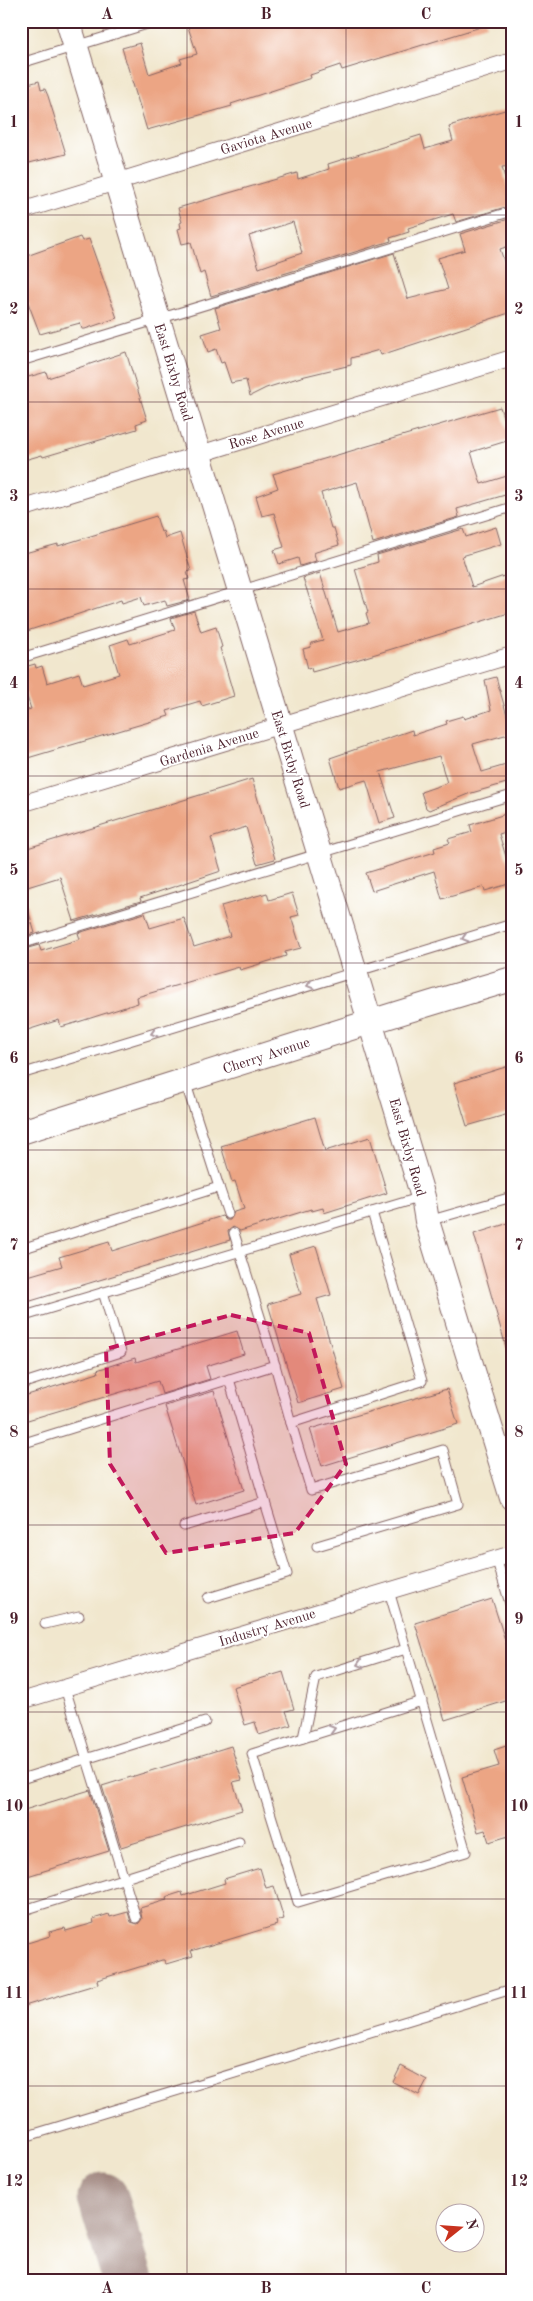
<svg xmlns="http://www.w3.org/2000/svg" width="533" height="2301" viewBox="0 0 533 2301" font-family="'Old Standard TT',serif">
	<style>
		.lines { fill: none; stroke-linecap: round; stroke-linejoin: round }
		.taxiway { stroke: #9e837c; stroke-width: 51 }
		.building { fill: #eca584; fill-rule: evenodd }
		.lane-casing { stroke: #846564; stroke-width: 11 }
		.street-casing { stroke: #846564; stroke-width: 18 }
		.secondary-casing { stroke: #846564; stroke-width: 26 }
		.lane { stroke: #fff; stroke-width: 9 }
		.street { stroke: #fff; stroke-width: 16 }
		.secondary { stroke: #fff; stroke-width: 24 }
		.oneway { stroke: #ae9aa0 }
		.marked { fill: #c2185b; fill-opacity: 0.2; stroke: #c2185b; stroke-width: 4; stroke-dasharray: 10 6; stroke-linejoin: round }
		.grid { fill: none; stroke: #4a1f2b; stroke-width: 1; stroke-opacity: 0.55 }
		.labels { text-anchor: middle; stroke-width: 4; stroke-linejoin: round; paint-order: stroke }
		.street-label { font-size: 14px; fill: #4a1f2b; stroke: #fff }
		.neatline { fill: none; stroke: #4a1f2b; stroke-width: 2 }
		.grid-label { font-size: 16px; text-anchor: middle; font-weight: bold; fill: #4a1f2b }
	</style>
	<rect width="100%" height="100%" fill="#fff"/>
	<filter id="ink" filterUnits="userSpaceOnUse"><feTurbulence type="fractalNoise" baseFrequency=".02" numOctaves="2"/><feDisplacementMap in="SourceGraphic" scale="10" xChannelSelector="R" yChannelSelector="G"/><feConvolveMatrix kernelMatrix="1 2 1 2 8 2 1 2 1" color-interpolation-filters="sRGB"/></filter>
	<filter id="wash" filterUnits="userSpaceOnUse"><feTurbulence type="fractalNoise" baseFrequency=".0096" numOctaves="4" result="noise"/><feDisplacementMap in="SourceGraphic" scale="20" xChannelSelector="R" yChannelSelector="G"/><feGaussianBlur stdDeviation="1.12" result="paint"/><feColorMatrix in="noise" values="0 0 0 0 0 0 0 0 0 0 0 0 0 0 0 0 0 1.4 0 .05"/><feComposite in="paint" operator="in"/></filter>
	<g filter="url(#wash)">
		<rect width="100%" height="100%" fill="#f1e7ce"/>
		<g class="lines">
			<polyline class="taxiway" points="103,2198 128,2280"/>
		</g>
		<g id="blocks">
			<g class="building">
				<polygon points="206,21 486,21 487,25 342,70 340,65 310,75 311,78 231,104 232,106 147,130 122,48 140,43 149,74 182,63 180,59 197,54 188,27"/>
				<polygon points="39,81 41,90 45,89 48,96 66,154 21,165 21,86"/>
				<path d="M512 108V166L502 167 512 205 456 222 453 214 408 228 409 232 390 238 391 241 211 296 204 272 200 274 191 242 182 244 178 229 181 228 180 223 182 222 178 208 297 173 298 179 329 169 328 164 421 135 425 149 453 141 449 127 452 126V125ZM293 222 302 253 259 268 249 236Z"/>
				<polygon points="512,218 512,245 500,249 512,286 512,312 381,355 379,350 351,358 351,365 301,377 266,388 250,396 246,380 231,383 224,362 221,363 216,349 208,352 202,334 221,328 215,308 394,253 408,299 448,289 438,258 465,250 460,234"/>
				<polygon points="80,237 82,241 89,239 117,318 85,329 82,329 80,323 40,334 27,300 21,302 21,258"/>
				<polygon points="126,352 147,420 136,424 137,429 43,457 42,455 21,461 21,379 46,372 48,378"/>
				<polygon points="500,407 510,440 471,452 481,484 507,476 512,493 457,509 459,517 373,543 357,482 321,493 331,528 334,528 339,545 316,552 314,553 316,561 300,566 298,558 279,564 274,550 284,547 274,513 262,516 256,496 278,488 273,474"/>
				<polygon points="156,516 161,532 163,531 165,538 180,533 191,571 187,572 189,579 184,580 190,600 167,606 165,600 144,606 141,597 122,603 121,600 21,633 21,554 58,544 58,546"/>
				<polygon points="496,527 501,544 462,556 472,587 507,575 512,590 512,612 356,660 312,672 311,668 308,669 303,649 311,647 312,643 323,640 303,578 320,573 338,632 369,623 366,613 368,612 355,569 378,562 377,555 463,529 466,537"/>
				<polygon points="194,611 201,632 216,627 222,647 220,648 234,696 202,706 200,701 167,711 169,716 21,760 21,712 31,709 21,678 21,668 35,664 36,668 42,666 47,683 79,673 83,685 119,674 110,645 128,639 130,644 175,630 171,618"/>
				<polygon points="496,677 512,733 473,744 482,772 506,765 510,782 468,794 429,810 426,808 421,792 447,783 439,756 380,772 395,818 379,823 366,780 339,788 330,758 412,730 413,735 447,724 446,721 463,716 464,719 491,710 485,680"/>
				<polygon points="252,779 275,859 257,864 246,827 211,838 221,871 140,898 141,901 74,921 60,877 21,889 21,850"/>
				<polygon points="512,812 512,830 499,834 512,876 512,883 485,891 484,887 442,899 434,871 372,891 366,873 435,852 434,848 450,843 448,839 472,832 470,825"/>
				<polygon points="267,893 269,900 292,893 299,915 291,917 301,948 285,952 286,956 240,970 239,967 137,997 138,1003 75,1023 61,1027 59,1020 21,1032 21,950 39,945 41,951 80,939 78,933 145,913 150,928 184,918 194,947 230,936 221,906"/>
				<polygon points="25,900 35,933 21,937 21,901"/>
				<polygon points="512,1065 512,1113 467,1126 454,1083"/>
				<polygon points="315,1117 325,1151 370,1137 387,1193 324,1213 323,1208 312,1211 311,1209 240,1231 233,1227 228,1231 230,1240 21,1304 21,1278 62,1266 59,1257 109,1242 112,1251 222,1216 226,1220 230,1220 234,1212 244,1209 235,1181 232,1182 221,1146"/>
				<polygon points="512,1222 512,1354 508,1354 474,1234"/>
				<polygon points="316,1246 331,1295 317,1299 344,1389 298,1403 268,1304 301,1294 289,1254"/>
				<polygon points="237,1331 244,1354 206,1366 210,1379 162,1394 158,1381 21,1422 21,1397 98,1373 97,1370 135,1358 136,1362"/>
				<polygon points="447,1389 458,1424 322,1466 310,1429"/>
				<polygon points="214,1391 244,1490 196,1505 165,1406"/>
				<polygon points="492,1599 512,1662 512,1699 445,1720 415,1623"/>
				<polygon points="283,1672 294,1709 286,1711 291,1725 259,1735 255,1722 245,1725 233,1687"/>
				<polygon points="512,1744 512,1835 489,1842 485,1830 478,1832 462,1777 499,1766 494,1750"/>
				<polygon points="231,1746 242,1780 233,1782 242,1810 121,1847 102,1786"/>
				<polygon points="90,1790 109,1851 21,1878 21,1811"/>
				<polygon points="260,1868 266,1888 274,1886 284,1919 276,1921 277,1925 191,1951 193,1956 166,1964 164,1960 162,1960 97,1980 98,1984 21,2007 21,1945 50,1936 49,1932 65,1928 66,1931 94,1923 93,1919 109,1914 110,1917 128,1912 131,1922 138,1924 142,1919 140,1908 167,1900 166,1897 182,1892 183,1896 225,1883 224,1879"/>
				<polygon points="401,2066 427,2080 419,2095 393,2082"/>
			</g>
		</g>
	</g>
	<g filter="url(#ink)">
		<use href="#blocks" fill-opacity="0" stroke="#846564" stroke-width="1"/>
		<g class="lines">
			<g class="lane-casing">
				<g id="lane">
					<polyline points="21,63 157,21"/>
					<polyline points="21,361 512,211"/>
					<polyline points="21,658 512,507"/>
					<polyline points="21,944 512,795"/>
					<polyline points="21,1074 512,924"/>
					<polyline points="219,1187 228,1214"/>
					<polyline points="428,1221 512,1197"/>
					<polyline points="21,1249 219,1187 185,1081"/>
					<polyline points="21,1317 422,1197"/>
					<polyline points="275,1365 291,1423 422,1381 372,1212"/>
					<polyline points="21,1384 121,1352 103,1292"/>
					<polyline points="291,1423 311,1490 443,1450 458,1504 317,1546"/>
					<polyline points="21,1444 275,1365 234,1233"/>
					<polyline points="184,1526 265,1502 229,1379"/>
					<polyline points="496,1558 512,1610"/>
					<path d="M389 1591C415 1678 440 1765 466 1852L298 1902 252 1754 422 1701"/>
					<polyline points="208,1598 287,1574 265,1502"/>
					<polyline points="45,1624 79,1616"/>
					<polyline points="65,1688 136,1918"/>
					<polyline points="303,1738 316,1677 406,1649"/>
					<polyline points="21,1779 205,1722"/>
					<polyline points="21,1911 239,1842"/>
					<polyline points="21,2138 512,1989"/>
				</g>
			</g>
			<g class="street-casing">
				<g id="street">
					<polyline points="21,211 512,61"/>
					<polyline points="21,509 512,358"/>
					<polyline points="21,804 512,655"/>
					<polyline points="21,1701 512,1554"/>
				</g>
			</g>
			<g class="secondary-casing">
				<g id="secondary">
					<polyline points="68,21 423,1197 427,1221 512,1498"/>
					<path d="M21 1132C185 1081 348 1027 512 979"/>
				</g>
			</g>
			<use href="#lane" class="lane"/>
			<use href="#street" class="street"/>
			<use href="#secondary" class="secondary"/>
		</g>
		<defs><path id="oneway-chevron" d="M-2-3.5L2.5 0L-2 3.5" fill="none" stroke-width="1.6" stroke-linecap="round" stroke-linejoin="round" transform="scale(1.25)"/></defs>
		<g class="oneway">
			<use href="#oneway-chevron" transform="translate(465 938) rotate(163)"/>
			<use href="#oneway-chevron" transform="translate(310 985) rotate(163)"/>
			<use href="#oneway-chevron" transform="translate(154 1033) rotate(163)"/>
			<use href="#oneway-chevron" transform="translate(360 1664) rotate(163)"/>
			<use href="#oneway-chevron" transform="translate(332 1729) rotate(-17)"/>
		</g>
	</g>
	<path class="marked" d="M231 1315 309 1333 346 1464 295 1533 166 1553 110 1464 106 1349Z"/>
	<path class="grid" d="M187 21V2280M346 21V2280M21 215H512M21 402H512M21 589H512M21 776H512M21 963H512M21 1150H512M21 1338H512M21 1525H512M21 1712H512M21 1899H512M21 2086H512"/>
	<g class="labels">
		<g class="street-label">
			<text transform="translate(266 136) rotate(-17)" y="5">Gaviota Avenue</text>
			<text transform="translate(174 372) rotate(73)" y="5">East Bixby Road</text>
			<text transform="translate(266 433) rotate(-17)" y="5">Rose Avenue</text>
			<text transform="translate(209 747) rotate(-17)" y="5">Gardenia Avenue</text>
			<text transform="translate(291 759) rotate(73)" y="5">East Bixby Road</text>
			<text transform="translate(266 1055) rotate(-18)" y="5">Cherry Avenue</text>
			<text transform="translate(408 1147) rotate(74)" y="5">East Bixby Road</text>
			<text transform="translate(267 1627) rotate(-17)" y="5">Industry Avenue</text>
		</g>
	</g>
	<rect width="533" height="2301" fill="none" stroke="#fff" stroke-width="55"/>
	<g transform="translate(460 2228) rotate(73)"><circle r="24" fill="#ffffff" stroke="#b7a5aa"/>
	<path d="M0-4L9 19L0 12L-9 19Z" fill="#c8321e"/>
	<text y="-8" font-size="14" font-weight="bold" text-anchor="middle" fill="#4a1f2b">N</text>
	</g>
	<rect x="28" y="28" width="478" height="2246" class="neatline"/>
	<g class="grid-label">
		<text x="107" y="19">A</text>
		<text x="266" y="19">B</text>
		<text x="426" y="19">C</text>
		<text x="14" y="127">1</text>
		<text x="519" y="127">1</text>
		<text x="14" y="314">2</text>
		<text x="519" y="314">2</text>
		<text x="14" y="501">3</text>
		<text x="519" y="501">3</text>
		<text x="14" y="688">4</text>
		<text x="519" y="688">4</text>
		<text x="14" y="875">5</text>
		<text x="519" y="875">5</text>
		<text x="14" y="1063">6</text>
		<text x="519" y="1063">6</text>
		<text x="14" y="1250">7</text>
		<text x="519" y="1250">7</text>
		<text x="14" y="1437">8</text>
		<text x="519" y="1437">8</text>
		<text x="14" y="1624">9</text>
		<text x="519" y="1624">9</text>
		<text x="14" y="1811">10</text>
		<text x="519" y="1811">10</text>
		<text x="14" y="1998">11</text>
		<text x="519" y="1998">11</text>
		<text x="14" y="2186">12</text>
		<text x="519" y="2186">12</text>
		<text x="107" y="2293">A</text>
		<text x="266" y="2293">B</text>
		<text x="426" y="2293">C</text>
	</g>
</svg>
